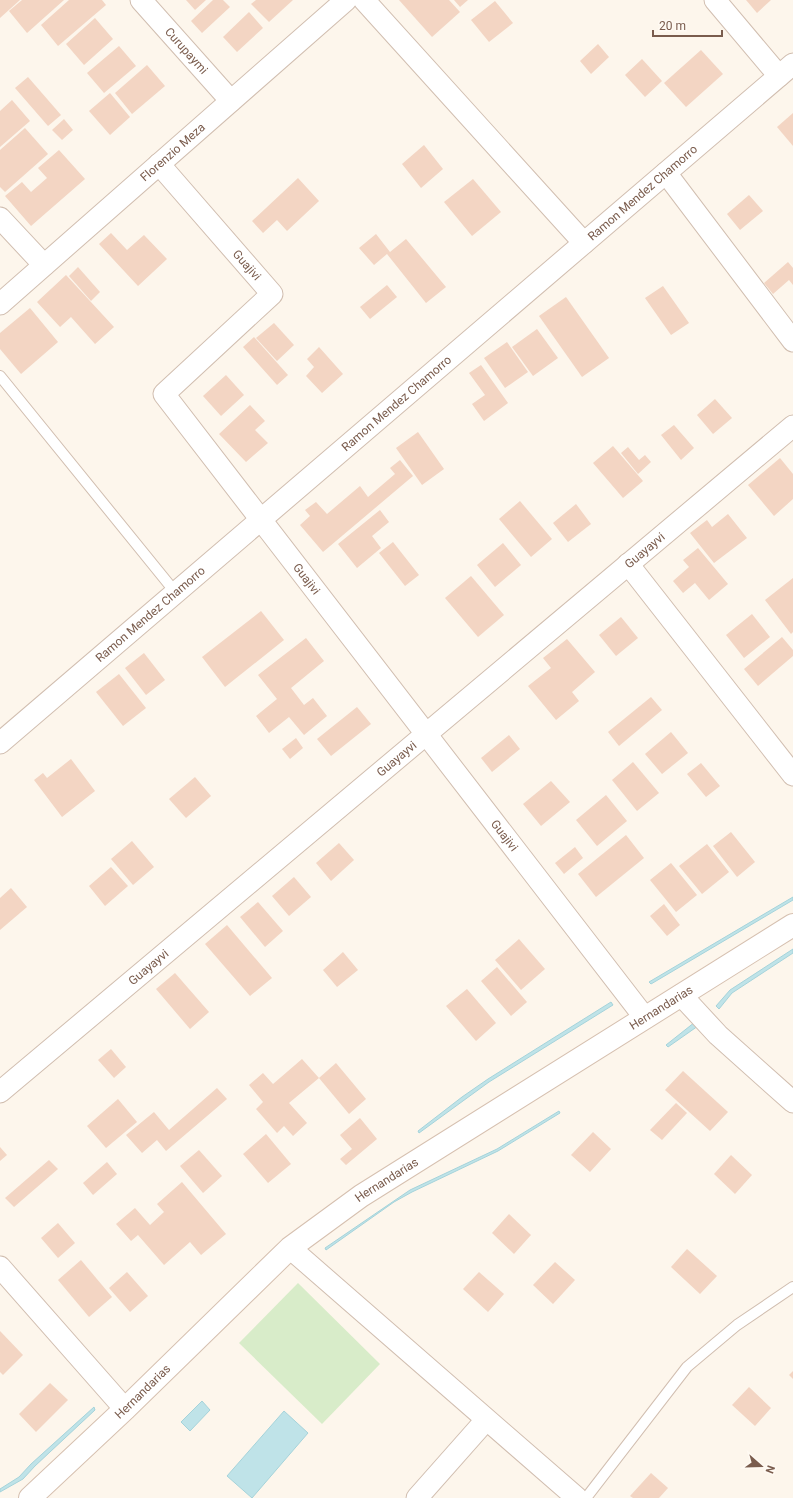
<svg xmlns="http://www.w3.org/2000/svg" width="793" height="1498" viewBox="0 0 793 1498" font-family="Roboto,sans-serif">
	<style>
		.green { fill: #d8ecc9 }
		.water { fill: #bfe3e8; stroke: #a5d3da }
		.building { fill: #f3d5c3 }
		.lines { fill: none; stroke-linecap: round; stroke-linejoin: round }
		.lane-casing { stroke: #d1beb0; stroke-width: 12 }
		.street-casing { stroke: #d1beb0; stroke-width: 23 }
		.secondary-casing { stroke: #d6c0b0; stroke-width: 24 }
		.lane { stroke: #fff; stroke-width: 10 }
		.street { stroke: #fff; stroke-width: 21 }
		.secondary { stroke: #fff; stroke-width: 22 }
		.labels { text-anchor: middle; stroke-width: 3; stroke-linejoin: round; paint-order: stroke }
		.street-label { font-size: 12px; fill: #7a5c4d; stroke: #fffaf3 }
	</style>
	<rect width="100%" height="100%" fill="#fdf6ec"/>
	<polygon class="green" points="298,1283 380,1364 322,1424 239,1343"/>
	<g class="water">
		<polygon points="793,897 793,900 651,984 649,982"/>
		<polygon points="793,949 793,953 732,993 719,1009 716,1006 730,990"/>
		<polygon points="611,1002 613,1005 489,1082 419,1133 418,1131 462,1097 488,1079"/>
		<polygon points="695,1022 698,1026 668,1047 666,1045"/>
		<polygon points="559,1111 560,1113 498,1151 412,1192 394,1202 326,1250 325,1248 410,1190 497,1149"/>
		<polygon points="202,1401 210,1410 190,1431 181,1422"/>
		<polygon points="94,1407 95,1410 35,1466 23,1479 0,1492 0,1489 19,1477 31,1464"/>
		<polygon points="284,1411 308,1433 252,1498 227,1476"/>
	</g>
	<g class="building">
		<polygon points="0,0 20,0 0,18"/>
		<polygon points="22,0 64,0 27,33 9,11"/>
		<polygon points="69,0 102,0 106,5 58,46 41,25"/>
		<polygon points="186,0 206,0 195,10"/>
		<polygon points="213,0 223,0 230,7 202,33 191,21"/>
		<polygon points="256,0 293,0 269,22 251,4"/>
		<polygon points="399,0 449,0 460,12 432,37"/>
		<polygon points="454,0 468,0 460,7"/>
		<polygon points="746,0 771,0 757,13"/>
		<polygon points="495,1 513,23 489,42 471,20"/>
		<polygon points="249,12 263,28 237,52 223,37"/>
		<polygon points="95,18 113,39 84,65 66,44"/>
		<polygon points="598,44 609,57 591,74 580,61"/>
		<polygon points="119,46 136,66 104,93 87,73"/>
		<polygon points="701,50 723,74 686,107 664,83"/>
		<polygon points="642,59 662,81 645,97 625,75"/>
		<polygon points="147,65 165,86 132,114 115,93"/>
		<polygon points="28,77 61,115 48,126 15,88"/>
		<polygon points="110,93 130,117 110,135 89,111"/>
		<polygon points="12,100 30,121 0,147 0,111"/>
		<polygon points="793,113 793,146 777,127"/>
		<polygon points="64,119 73,130 62,140 52,130"/>
		<polygon points="25,128 48,154 5,192 0,187 0,150"/>
		<polygon points="424,145 443,169 421,188 402,164"/>
		<polygon points="59,150 85,179 31,226 5,196 22,182 31,192 47,178 38,168"/>
		<polygon points="298,178 319,201 287,231 277,220 263,233 252,221"/>
		<polygon points="473,179 501,212 472,236 444,202"/>
		<polygon points="749,195 763,211 740,230 727,214"/>
		<polygon points="111,233 127,250 144,235 167,259 138,286 99,244"/>
		<polygon points="376,234 390,252 406,239 446,287 426,303 387,254 374,265 359,248"/>
		<polygon points="788,262 793,268 793,285 789,280 773,294 764,283"/>
		<polygon points="78,267 100,292 91,301 69,276"/>
		<polygon points="66,275 114,327 95,344 71,317 60,327 37,302"/>
		<polygon points="387,285 397,297 370,319 360,307"/>
		<polygon points="663,286 689,323 671,335 645,298"/>
		<polygon points="566,297 609,358 582,377 539,316"/>
		<polygon points="30,308 58,342 21,374 0,349 0,333"/>
		<polygon points="274,323 294,345 277,361 256,338"/>
		<polygon points="537,329 558,358 533,376 512,347"/>
		<polygon points="254,337 288,375 277,385 243,347"/>
		<polygon points="507,342 528,372 505,388 484,358"/>
		<polygon points="319,347 343,374 322,393 306,376 314,367 307,359"/>
		<polygon points="481,365 508,403 484,421 472,404 485,395 469,373"/>
		<polygon points="226,375 244,395 221,416 203,396"/>
		<polygon points="715,399 732,418 713,434 697,415"/>
		<polygon points="250,405 265,421 255,430 268,443 246,462 219,434"/>
		<polygon points="674,425 694,448 681,460 661,435"/>
		<polygon points="418,432 444,469 422,485 396,448"/>
		<polygon points="613,446 643,481 623,498 593,463"/>
		<polygon points="628,447 639,460 645,455 651,462 638,474 621,453"/>
		<polygon points="780,458 793,474 793,499 774,516 748,485"/>
		<polygon points="400,460 413,476 323,552 300,525 310,516 305,510 316,502 327,514 360,486 368,497 395,474 390,468"/>
		<polygon points="520,501 552,539 531,557 499,519"/>
		<polygon points="576,504 591,524 568,542 553,523"/>
		<polygon points="380,510 389,522 372,536 381,548 357,568 338,544"/>
		<polygon points="728,514 747,538 714,563 690,533 707,520 712,527"/>
		<polygon points="393,542 419,575 405,586 379,553"/>
		<polygon points="503,543 521,565 495,587 477,565"/>
		<polygon points="698,548 728,584 709,600 695,583 683,593 673,581 689,567 683,560"/>
		<polygon points="471,576 504,615 478,637 445,598"/>
		<polygon points="793,578 793,632 791,634 765,600"/>
		<polygon points="261,611 284,640 225,687 202,657"/>
		<polygon points="752,614 770,637 744,658 726,635"/>
		<polygon points="621,617 638,638 616,656 599,635"/>
		<polygon points="782,637 793,650 793,656 758,686 744,669"/>
		<polygon points="306,638 324,661 291,688 304,705 313,698 327,716 304,735 289,717 269,733 256,716 277,699 258,675"/>
		<polygon points="567,639 595,672 572,692 579,701 556,720 528,686 551,668 543,658"/>
		<polygon points="144,653 165,680 146,695 125,668"/>
		<polygon points="119,674 146,708 123,726 96,692"/>
		<polygon points="651,697 662,710 619,746 608,732"/>
		<polygon points="357,707 371,724 331,756 317,739"/>
		<polygon points="671,732 688,753 662,774 645,754"/>
		<polygon points="509,735 520,749 492,772 481,758"/>
		<polygon points="296,738 303,748 290,759 282,749"/>
		<polygon points="71,759 95,791 62,817 34,780 43,773 47,778"/>
		<polygon points="633,762 659,793 637,811 612,780"/>
		<polygon points="701,763 720,786 706,797 687,774"/>
		<polygon points="195,777 211,796 186,818 169,799"/>
		<polygon points="551,781 570,802 541,826 523,804"/>
		<polygon points="606,795 627,821 597,846 576,820"/>
		<polygon points="731,832 755,862 737,877 713,846"/>
		<polygon points="626,835 644,858 596,897 578,874"/>
		<polygon points="132,841 154,867 133,885 111,859"/>
		<polygon points="339,843 354,860 331,881 316,863"/>
		<polygon points="707,844 729,872 702,894 679,866"/>
		<polygon points="575,847 583,858 564,874 555,863"/>
		<polygon points="671,863 697,895 676,912 650,880"/>
		<polygon points="111,867 128,886 105,906 89,886"/>
		<polygon points="294,877 311,897 289,916 272,896"/>
		<polygon points="11,888 27,907 0,930 0,898"/>
		<polygon points="258,902 283,931 265,947 240,917"/>
		<polygon points="664,904 680,925 667,936 650,916"/>
		<polygon points="227,925 272,978 250,996 205,944"/>
		<polygon points="519,939 545,969 521,990 495,960"/>
		<polygon points="343,952 358,970 337,987 323,970"/>
		<polygon points="497,967 527,1002 511,1016 481,981"/>
		<polygon points="175,973 209,1012 190,1029 156,989"/>
		<polygon points="467,989 496,1023 476,1041 446,1006"/>
		<polygon points="111,1049 126,1067 114,1078 98,1060"/>
		<polygon points="302,1059 319,1078 289,1103 307,1123 293,1136 284,1126 277,1133 256,1109 263,1102 249,1085 263,1073 273,1084"/>
		<polygon points="336,1063 366,1099 349,1114 319,1078"/>
		<polygon points="683,1071 728,1112 710,1131 665,1090"/>
		<polygon points="217,1088 227,1099 166,1151 157,1140 142,1153 126,1135 154,1112 169,1130"/>
		<polygon points="118,1099 137,1122 106,1148 87,1126"/>
		<polygon points="676,1103 687,1113 662,1140 650,1130"/>
		<polygon points="360,1118 377,1139 346,1165 340,1159 352,1149 340,1135"/>
		<polygon points="593,1132 611,1149 590,1172 571,1155"/>
		<polygon points="266,1134 291,1164 268,1183 243,1154"/>
		<polygon points="0,1147 7,1155 0,1161"/>
		<polygon points="199,1150 222,1176 203,1193 180,1166"/>
		<polygon points="731,1155 752,1175 735,1194 714,1174"/>
		<polygon points="49,1160 58,1169 14,1207 5,1198"/>
		<polygon points="107,1162 117,1174 93,1195 83,1183"/>
		<polygon points="182,1182 226,1234 201,1255 190,1242 164,1265 138,1235 131,1241 116,1224 135,1208 150,1225 164,1212 157,1204"/>
		<polygon points="509,1214 531,1235 514,1254 492,1233"/>
		<polygon points="58,1223 75,1243 58,1258 41,1238"/>
		<polygon points="687,1249 717,1276 700,1294 671,1267"/>
		<polygon points="81,1260 112,1297 89,1317 58,1280"/>
		<polygon points="555,1262 575,1280 553,1304 533,1285"/>
		<polygon points="127,1272 148,1296 130,1312 109,1288"/>
		<polygon points="479,1272 504,1294 488,1312 463,1289"/>
		<polygon points="0,1331 23,1355 3,1375 0,1372"/>
		<polygon points="793,1371 793,1379 789,1375"/>
		<polygon points="50,1383 68,1400 36,1432 19,1414"/>
		<polygon points="749,1387 771,1408 755,1426 732,1405"/>
		<polygon points="651,1473 668,1488 659,1498 633,1498 630,1496"/>
	</g>
	<g class="lines">
		<g class="lane-casing">
			<g id="lane">
				<polyline points="0,376 176,593"/>
				<polyline points="586,1498 687,1367 737,1325 793,1287"/>
			</g>
		</g>
		<g class="street-casing">
			<g id="street">
				<path id="s1" d="M141 0 231 101"/>
				<polyline points="364,0 584,243"/>
				<polyline points="715,0 779,76"/>
				<path id="s2" d="M159 164 272 294 164 394 645 1018"/>
				<polyline points="666,173 793,341"/>
				<polyline points="0,218 44,265"/>
				<path id="s3" d="M0 304 346 0"/>
				<polyline points="628,564 793,775"/>
				<path id="s4" d="M0 743 793 64"/>
				<polyline points="681,995 718,1035 793,1102"/>
				<path id="s5" d="M0 1092 793 426"/>
				<polyline points="290,1248 577,1498"/>
				<polyline points="0,1267 125,1409"/>
				<polyline points="417,1498 486,1420"/>
			</g>
		</g>
		<g class="secondary-casing">
			<g id="secondary">
				<path id="s6" d="M30 1498 125 1409 290 1248 361 1196 793 925"/>
			</g>
		</g>
		<use href="#lane" class="lane"/>
		<use href="#street" class="street"/>
		<use href="#secondary" class="secondary"/>
	</g>
	<g class="labels">
		<g class="street-label">
			<text dy="4" stroke="none"><textPath href="#s1" startOffset="68">Curupaymi</textPath></text>
			<text dy="4" stroke="none"><textPath href="#s3" startOffset="230">Florenzio Meza</textPath></text>
			<text dy="4" stroke="none"><textPath href="#s4" startOffset="846">Ramon Mendez Chamorro</textPath></text>
			<text dy="4" stroke="none"><textPath href="#s2" startOffset="134">Guajivi</textPath></text>
			<text dy="4" stroke="none"><textPath href="#s4" startOffset="522">Ramon Mendez Chamorro</textPath></text>
			<text dy="4" stroke="none"><textPath href="#s5" startOffset="842">Guayayvi</textPath></text>
			<text dy="4" stroke="none"><textPath href="#s2" startOffset="553">Guajivi</textPath></text>
			<text dy="4" stroke="none"><textPath href="#s4" startOffset="198">Ramon Mendez Chamorro</textPath></text>
			<text dy="4" stroke="none"><textPath href="#s5" startOffset="518">Guayayvi</textPath></text>
			<text dy="4" stroke="none"><textPath href="#s2" startOffset="877">Guajivi</textPath></text>
			<text dy="4" stroke="none"><textPath href="#s5" startOffset="194">Guayayvi</textPath></text>
			<text dy="4" stroke="none"><textPath href="#s6" startOffset="803">Hernandarias</textPath></text>
			<text dy="4" stroke="none"><textPath href="#s6" startOffset="479">Hernandarias</textPath></text>
			<text dy="4" stroke="none"><textPath href="#s6" startOffset="155">Hernandarias</textPath></text>
		</g>
	</g>
	<g transform="translate(761 1466) rotate(110)" stroke="#fffaf3" stroke-width="3" paint-order="stroke">
	<path d="M0-3L7 15L0 10L-7 15Z" fill="#7a5c4d"/>
	<text y="-6" font-size="11" font-weight="bold" text-anchor="middle" fill="#7a5c4d">N</text>
	</g>
	<path d="M653 30v6h69v-6" fill="none" stroke="#7a5c4d" stroke-width="2"/>
	<text x="659" y="30" font-size="12" fill="#7a5c4d" stroke="#fffaf3" stroke-width="3" paint-order="stroke">20 m</text>
</svg>
